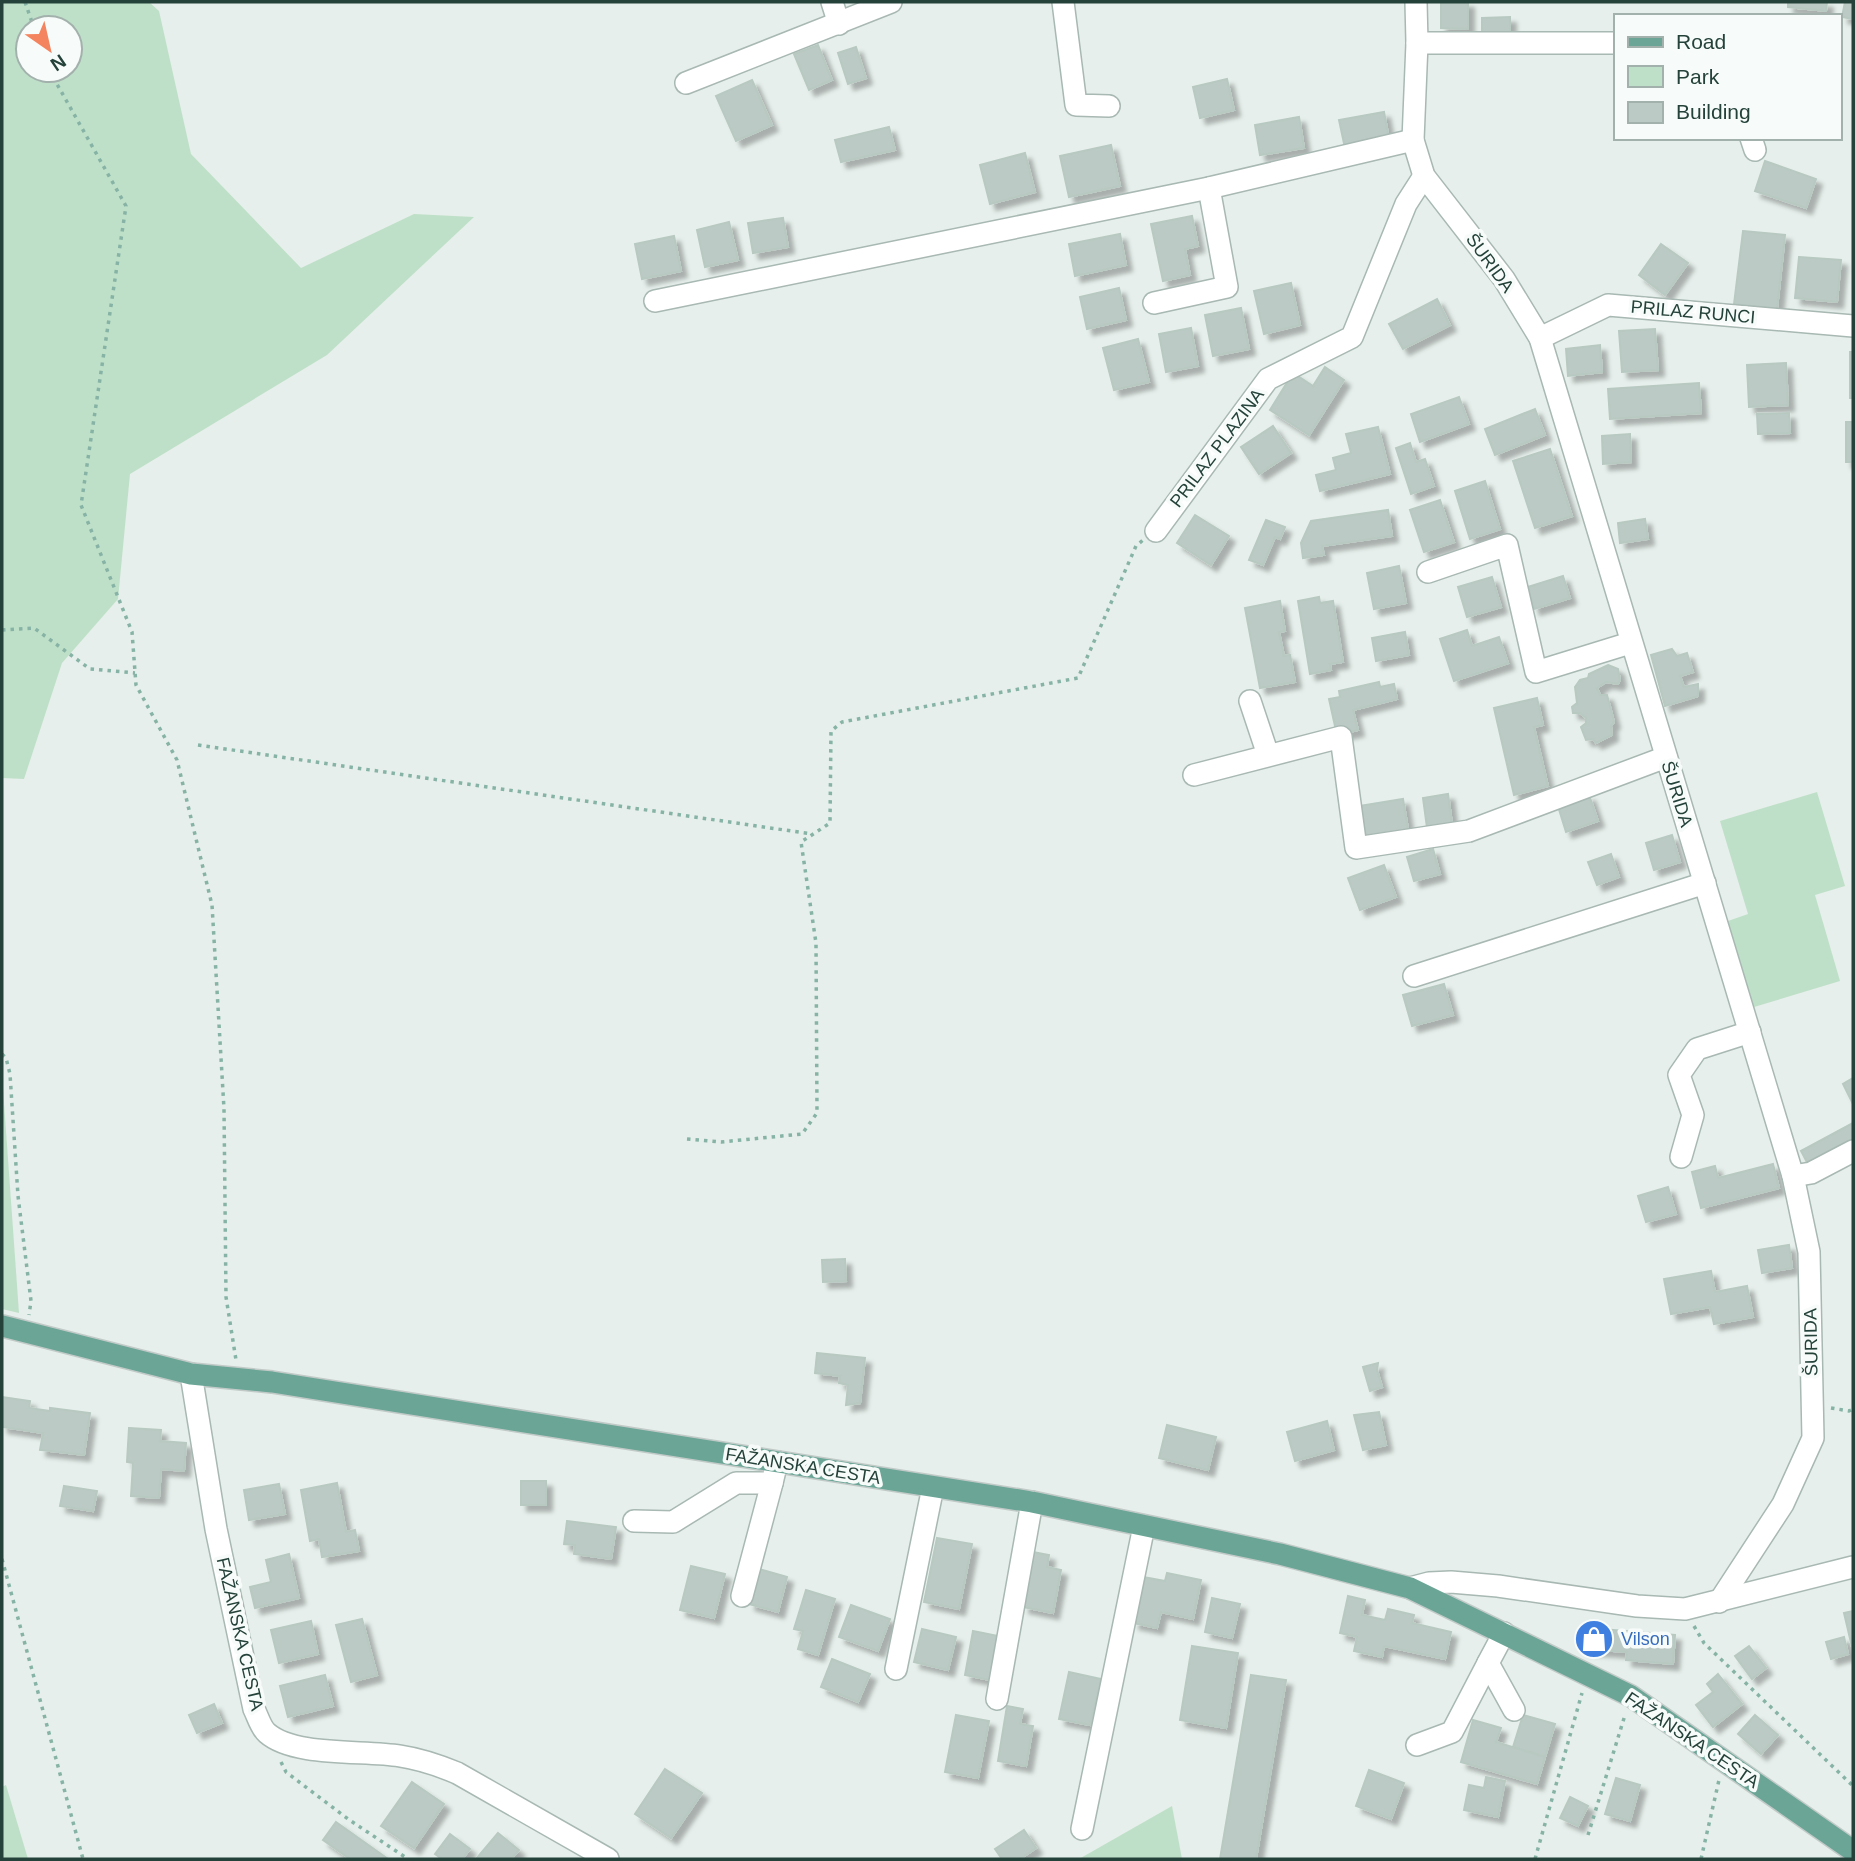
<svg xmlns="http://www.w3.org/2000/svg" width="1855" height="1861" viewBox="0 0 1855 1861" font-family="Helvetica,sans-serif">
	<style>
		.green { fill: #bfe0c8; fill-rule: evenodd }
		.building { fill: #bbcac4; stroke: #b8c9c2; stroke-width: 2; filter: url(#shadow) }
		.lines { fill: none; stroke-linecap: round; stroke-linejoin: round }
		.minor-casing { stroke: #a8b8b2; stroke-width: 24 }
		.major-casing { stroke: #c2cac8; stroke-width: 24 }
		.path { stroke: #86b3a5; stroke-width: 3.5; stroke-dasharray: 3.5 5; stroke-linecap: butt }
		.minor { stroke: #fff; stroke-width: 21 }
		.major { stroke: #6aa596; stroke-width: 21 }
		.labels { text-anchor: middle; stroke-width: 7; stroke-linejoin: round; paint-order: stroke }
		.street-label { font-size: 18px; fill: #24423a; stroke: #f7fbf9 }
		.shop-label { font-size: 18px; fill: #366cbe; stroke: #f7fbf9; text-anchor: start }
	</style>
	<defs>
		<filter id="shadow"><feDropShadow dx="6" dy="6" stdDeviation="2" flood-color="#0004"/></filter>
	</defs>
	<rect width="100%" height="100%" fill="#e6efeb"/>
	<g class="green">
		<path d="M2 2H149L159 11 191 154 301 268 414 214 474 217 327 355 130 474 118 599 62 663 24 779 2 778ZM28 28H70V70H28Z"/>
		<polygon points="1817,792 1845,886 1815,895 1840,981 1754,1007 1728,921 1748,914 1720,821"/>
		<polygon points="2,1075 19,1313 2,1309"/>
		<polygon points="6,1785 28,1859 2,1859 2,1787"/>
		<polygon points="1172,1806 1182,1859 1079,1859"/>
	</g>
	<g class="building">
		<polygon points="1441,2 1468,2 1468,29 1441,28"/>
		<polygon points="1788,2 1827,2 1826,11 1788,7"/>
		<polygon points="1845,2 1853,2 1853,19 1842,17"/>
		<polygon points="1510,17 1510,34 1482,35 1482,18"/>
		<polygon points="818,45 832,80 809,90 794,54"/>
		<polygon points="856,47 866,78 848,84 838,53"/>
		<polygon points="1227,79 1234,110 1200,118 1193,87"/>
		<polygon points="752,80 772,125 736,141 716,96"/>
		<polygon points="1384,112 1389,139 1345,148 1339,120"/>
		<polygon points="1299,117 1304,148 1260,155 1255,125"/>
		<polygon points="889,127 895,150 841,162 835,140"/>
		<polygon points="1111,145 1120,186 1069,197 1060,156"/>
		<polygon points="1025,153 1035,192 990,204 980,165"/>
		<polygon points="1765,161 1816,179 1806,208 1755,191"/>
		<polygon points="1192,216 1198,246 1185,249 1190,275 1163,281 1151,224"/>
		<polygon points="783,218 788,247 753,253 748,223"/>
		<polygon points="729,222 738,260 705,267 697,230"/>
		<polygon points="1743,231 1785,235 1777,309 1734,304"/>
		<polygon points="1120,234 1126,265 1075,276 1069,244"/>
		<polygon points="674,236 681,271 642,279 635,244"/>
		<polygon points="1661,244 1688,263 1665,295 1639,275"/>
		<polygon points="1799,257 1841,260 1837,302 1795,298"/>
		<polygon points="1291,283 1300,325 1264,334 1254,291"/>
		<polygon points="1119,288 1126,320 1087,329 1080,297"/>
		<polygon points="1437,299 1450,325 1403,349 1389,324"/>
		<polygon points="1241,308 1249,349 1213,356 1205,315"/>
		<polygon points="1191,328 1198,366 1166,372 1159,334"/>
		<polygon points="1655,329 1658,370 1622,372 1619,331"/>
		<polygon points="1138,339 1149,382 1114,390 1103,348"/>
		<polygon points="1600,345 1602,372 1568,376 1566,349"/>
		<rect x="1850" y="352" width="3" height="46"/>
		<polygon points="1786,363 1788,405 1749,407 1747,365"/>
		<polygon points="1325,367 1344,380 1309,435 1270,410 1293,373 1313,386"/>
		<polygon points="1699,383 1701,413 1610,419 1608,389"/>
		<polygon points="1459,397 1469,424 1420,442 1411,414"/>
		<polygon points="1535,409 1545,435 1495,455 1485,429"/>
		<polygon points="1789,413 1790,433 1758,434 1757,414"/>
		<rect x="1846" y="422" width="7" height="40"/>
		<polygon points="1273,426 1291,453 1259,474 1241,447"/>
		<polygon points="1378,427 1390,474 1320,491 1316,475 1336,470 1333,458 1351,453 1346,434"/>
		<polygon points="1630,434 1631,462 1603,464 1602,436"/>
		<polygon points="1410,443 1416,462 1425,459 1434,486 1411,494 1396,448"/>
		<polygon points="1550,449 1572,516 1535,528 1513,461"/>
		<polygon points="1485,481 1500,529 1470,539 1455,491"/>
		<polygon points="1440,500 1454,542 1424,552 1410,510"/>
		<polygon points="1388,510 1392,536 1322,546 1324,555 1303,558 1301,543 1311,521"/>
		<polygon points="1195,515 1229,536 1211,565 1177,543"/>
		<polygon points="1645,519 1648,539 1620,543 1618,523"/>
		<polygon points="1266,520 1285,527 1280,539 1275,537 1263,565 1249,560"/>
		<polygon points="1399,566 1406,603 1374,609 1367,573"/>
		<polygon points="1563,576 1570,598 1534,609 1528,587"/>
		<polygon points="1492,577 1501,607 1467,617 1458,587"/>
		<polygon points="1319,597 1320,603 1333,601 1343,662 1330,664 1331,670 1310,674 1298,601"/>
		<polygon points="1280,601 1285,631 1279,632 1284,656 1290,655 1295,682 1260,688 1245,608"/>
		<polygon points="1467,630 1472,646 1499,637 1508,663 1454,681 1440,639"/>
		<polygon points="1405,632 1409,655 1376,661 1372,638"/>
		<polygon points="1672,649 1677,656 1687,653 1693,672 1680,676 1684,687 1698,684 1698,696 1665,706 1651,655"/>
		<polygon points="1608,665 1618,669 1620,680 1618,684 1606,682 1597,688 1600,695 1607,695 1614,722 1611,726 1612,735 1596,743 1593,739 1586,740 1581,727 1586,723 1586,718 1580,713 1573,713 1572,707 1577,703 1575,687 1580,680 1588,678 1589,674"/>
		<polygon points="1379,682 1380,687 1394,684 1397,699 1353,710 1358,730 1337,735 1329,699 1340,697 1339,691"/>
		<polygon points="1537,698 1543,725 1534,727 1548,786 1514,795 1494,708"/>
		<polygon points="1448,794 1453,831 1428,835 1423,798"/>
		<polygon points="1589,795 1598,821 1566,832 1558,806"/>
		<polygon points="1403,799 1409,835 1359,844 1353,807"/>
		<polygon points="1672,835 1680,862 1654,870 1646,843"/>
		<polygon points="1433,849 1440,874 1414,881 1407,857"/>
		<polygon points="1611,854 1619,877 1597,885 1588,862"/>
		<polygon points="1384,865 1396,897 1360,910 1348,878"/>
		<polygon points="1444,984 1453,1015 1412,1026 1403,995"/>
		<polygon points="1853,1078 1853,1104 1843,1084"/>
		<polygon points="1853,1123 1853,1145 1810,1168 1801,1151"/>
		<polygon points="1773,1164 1779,1188 1701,1208 1692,1172 1715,1166 1718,1178"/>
		<polygon points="1668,1187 1676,1214 1646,1222 1638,1196"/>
		<polygon points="1789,1245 1792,1268 1762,1273 1758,1250"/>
		<polygon points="845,1259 846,1281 823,1282 822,1260"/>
		<polygon points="1711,1271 1715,1292 1747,1286 1753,1317 1714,1324 1710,1307 1671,1314 1664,1279"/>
		<polygon points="817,1353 865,1358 860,1403 846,1405 848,1385 839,1383 840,1376 815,1373"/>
		<polygon points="1378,1363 1377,1370 1382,1387 1370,1391 1363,1367"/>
		<polygon points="2,1397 30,1401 29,1408 50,1411 50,1408 90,1413 84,1455 40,1450 43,1433 2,1427"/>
		<polygon points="1379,1412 1386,1445 1363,1450 1354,1415"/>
		<polygon points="1327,1421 1334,1450 1295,1461 1287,1432"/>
		<polygon points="1167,1425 1216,1437 1208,1470 1159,1458"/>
		<polygon points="129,1428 161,1430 160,1441 186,1443 184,1471 161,1469 159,1498 131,1496 133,1463 127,1462"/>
		<rect x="521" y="1481" width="25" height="24"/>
		<polygon points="337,1483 346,1532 355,1530 359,1551 322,1557 319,1539 310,1541 301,1490"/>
		<polygon points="279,1484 285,1514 249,1520 244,1490"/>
		<polygon points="64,1486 97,1491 93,1511 60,1506"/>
		<polygon points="567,1521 616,1527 611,1559 574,1554 575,1545 564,1544"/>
		<polygon points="937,1538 972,1544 959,1609 924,1602"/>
		<polygon points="1033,1552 1049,1555 1047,1567 1061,1570 1053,1613 1023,1607"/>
		<polygon points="289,1554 299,1598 255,1608 250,1587 271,1582 266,1560"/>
		<polygon points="691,1566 725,1574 714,1618 680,1610"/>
		<polygon points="759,1569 787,1577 778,1612 749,1604"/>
		<polygon points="1167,1573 1201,1580 1193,1619 1161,1612 1157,1628 1133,1623 1143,1577 1165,1581"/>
		<polygon points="806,1590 835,1599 818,1655 798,1649 803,1631 794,1629"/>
		<polygon points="1348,1596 1365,1600 1362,1615 1385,1620 1388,1609 1414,1615 1412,1623 1451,1632 1445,1659 1384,1646 1382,1657 1354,1651 1357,1637 1340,1633"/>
		<polygon points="1212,1598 1240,1604 1232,1638 1205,1632"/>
		<polygon points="851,1605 890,1619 878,1651 839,1637"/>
		<polygon points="1853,1611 1853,1647 1852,1647 1844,1613"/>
		<polygon points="362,1619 377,1675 351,1682 336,1625"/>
		<polygon points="311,1621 318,1654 279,1663 271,1630"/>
		<polygon points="1588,1628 1675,1635 1673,1664 1626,1660 1627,1652 1586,1649"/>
		<polygon points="922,1629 956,1637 948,1670 914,1662"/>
		<polygon points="973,1631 1003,1637 995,1681 965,1675"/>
		<polygon points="1844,1637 1848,1654 1831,1659 1826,1642"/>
		<polygon points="1192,1646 1238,1653 1226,1728 1180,1720"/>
		<polygon points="1749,1646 1766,1668 1752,1679 1735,1656"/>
		<polygon points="832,1659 870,1674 858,1702 821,1687"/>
		<polygon points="1069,1672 1101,1679 1090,1725 1059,1719"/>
		<polygon points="1718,1674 1742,1704 1713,1727 1696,1705 1713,1692 1707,1684"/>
		<polygon points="325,1675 333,1706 288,1717 280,1686"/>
		<polygon points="1251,1675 1286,1680 1256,1859 1220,1859"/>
		<polygon points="214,1704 222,1723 197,1733 189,1715"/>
		<polygon points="1007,1706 1023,1709 1020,1724 1033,1726 1026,1766 998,1761"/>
		<polygon points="956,1715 989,1721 978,1778 945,1772"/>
		<polygon points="1523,1715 1555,1724 1545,1757 1513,1747"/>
		<polygon points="1755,1715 1778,1735 1761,1754 1738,1734"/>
		<polygon points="1473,1720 1501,1728 1496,1742 1545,1757 1537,1784 1461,1762"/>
		<polygon points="665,1769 702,1793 671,1838 635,1814"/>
		<polygon points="1369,1770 1404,1783 1391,1819 1356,1806"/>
		<polygon points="1486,1777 1505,1781 1498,1817 1464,1810 1469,1785 1484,1788"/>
		<polygon points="1616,1778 1640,1785 1630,1821 1605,1814"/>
		<polygon points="412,1782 444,1804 414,1848 381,1826"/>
		<polygon points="1570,1797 1588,1806 1578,1826 1560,1818"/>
		<polygon points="336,1822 388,1859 350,1859 323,1840"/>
		<polygon points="1024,1830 1036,1848 1020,1859 1002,1859 995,1849"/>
		<polygon points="498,1833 519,1850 511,1859 476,1859"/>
		<polygon points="450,1834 470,1849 462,1859 442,1859 435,1854"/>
	</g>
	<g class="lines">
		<g class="minor-casing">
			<g id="minor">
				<polyline points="832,2 839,24"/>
				<polyline points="1063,2 1076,105 1109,106"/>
				<polyline points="1416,2 1417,43 1413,140 1424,176 1504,279 1540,338 1793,1176 1809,1252 1813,1438 1783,1504 1719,1602"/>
				<polyline points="1417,43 1615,43"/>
				<polyline points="686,83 891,2"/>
				<polyline points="1751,138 1755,150"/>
				<polyline points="655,301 1209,188 1413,140"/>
				<polyline points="1154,303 1227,287 1209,188"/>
				<polyline points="1540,338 1608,305 1853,326"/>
				<polyline points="1156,531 1268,379 1352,337 1406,204 1424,176"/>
				<polyline points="1428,572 1507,545 1536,672 1630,643"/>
				<polyline points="1250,701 1268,755"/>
				<polyline points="1194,775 1341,737 1356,848 1469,831 1666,757"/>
				<polyline points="1414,976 1705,883"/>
				<polyline points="1681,1157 1693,1115 1679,1075 1697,1049 1750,1032"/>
				<polyline points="1793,1176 1811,1173 1853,1151"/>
				<path d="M191 1374 216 1529 254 1709C258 1717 261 1728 267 1733 294 1757 364 1750 400 1756 420 1759 438 1765 457 1773L608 1859"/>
				<polyline points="634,1521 673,1522 736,1483 772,1483 777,1462"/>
				<polyline points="1410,1588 1429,1583 1451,1582 1498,1586 1637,1606 1685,1609 1853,1567"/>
				<polyline points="742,1596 772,1483"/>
				<polyline points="1504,1633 1488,1663 1514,1710"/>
				<polyline points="896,1669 933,1487"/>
				<polyline points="997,1699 1032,1502"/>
				<polyline points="1417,1745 1452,1732 1488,1663"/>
				<polyline points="1082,1829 1144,1526"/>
			</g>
		</g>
		<g class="major-casing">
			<polyline id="major" points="2,1326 191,1374 272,1382 1032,1502 1280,1554 1410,1588 1631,1696 1853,1851"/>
		</g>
		<g class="path">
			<polyline points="25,2 34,28"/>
			<polyline points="49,70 126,206 81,505 132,632 136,685 177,760 212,905 224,1109 226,1297 236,1360"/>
			<polyline points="2,630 34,628 90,669 135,673"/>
			<polyline points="198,745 812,834"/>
			<polyline points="2,1054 6,1058 10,1074 18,1196 31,1301 29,1315"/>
			<polyline points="687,1139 721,1142 802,1134 817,1113 816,943 801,842 830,823 831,731 842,722 1078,678 1136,546 1143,540"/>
			<polyline points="1831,1408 1849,1411 1853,1409"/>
			<polyline points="2,1559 83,1859"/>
			<polyline points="1694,1626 1704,1643 1853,1786"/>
			<polyline points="281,1762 286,1772 348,1819 408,1859"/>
			<polyline points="1588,1835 1625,1715"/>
			<polyline points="1535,1859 1582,1693"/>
			<polyline points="1701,1859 1719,1780"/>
		</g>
		<use href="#minor" class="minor"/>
		<use href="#major" class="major"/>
	</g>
	<defs>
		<g id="shop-disc" transform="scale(2.0125)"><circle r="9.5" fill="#3f7fe0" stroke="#f7fbf9"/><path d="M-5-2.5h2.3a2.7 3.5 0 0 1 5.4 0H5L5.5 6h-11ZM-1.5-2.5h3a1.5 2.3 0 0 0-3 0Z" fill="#fff"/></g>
	</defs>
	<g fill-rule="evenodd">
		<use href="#shop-disc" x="1594" y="1639"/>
	</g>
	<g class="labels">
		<g class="street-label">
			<text transform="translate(1490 263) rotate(54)" y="6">ŠURIDA</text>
			<text transform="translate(1693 312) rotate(5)" y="6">PRILAZ RUNCI</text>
			<text transform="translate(1217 448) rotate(-53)" y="6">PRILAZ PLAZINA</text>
			<text transform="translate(1677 794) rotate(73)" y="6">ŠURIDA</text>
			<text transform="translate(1811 1342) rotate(-91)" y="6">ŠURIDA</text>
			<text transform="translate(803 1466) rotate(9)" y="6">FAŽANSKA CESTA</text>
			<text transform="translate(240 1634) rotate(77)" y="6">FAŽANSKA CESTA</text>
			<text transform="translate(1692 1740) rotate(34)" y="6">FAŽANSKA CESTA</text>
		</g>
		<g class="shop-label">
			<text x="1621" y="1645">Vilson</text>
		</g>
	</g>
	<rect width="1855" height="1861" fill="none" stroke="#24423a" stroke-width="7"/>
	<rect x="1614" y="14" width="228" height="126" fill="#f7fbf9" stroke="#a3b1ad" stroke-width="2"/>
	<rect x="1628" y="37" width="35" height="10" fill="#6aa596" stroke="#a3b1ad" stroke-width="2"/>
	<text x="1676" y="49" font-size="21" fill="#24423a">Road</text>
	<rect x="1628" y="66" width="35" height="21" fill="#bfe0c8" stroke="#a3b1ad" stroke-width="2"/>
	<text x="1676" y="84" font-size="21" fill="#24423a">Park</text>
	<rect x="1628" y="102" width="35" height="21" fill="#bbcac4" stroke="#a3b1ad" stroke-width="2"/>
	<text x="1676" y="119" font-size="21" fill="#24423a">Building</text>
	<g transform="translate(49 49) rotate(146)"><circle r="33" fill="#f7fbf9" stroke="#a3b1ad" stroke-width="2"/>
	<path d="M0-5L12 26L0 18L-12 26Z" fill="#f4845f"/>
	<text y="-10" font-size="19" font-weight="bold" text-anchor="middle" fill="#24423a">N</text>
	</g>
</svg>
